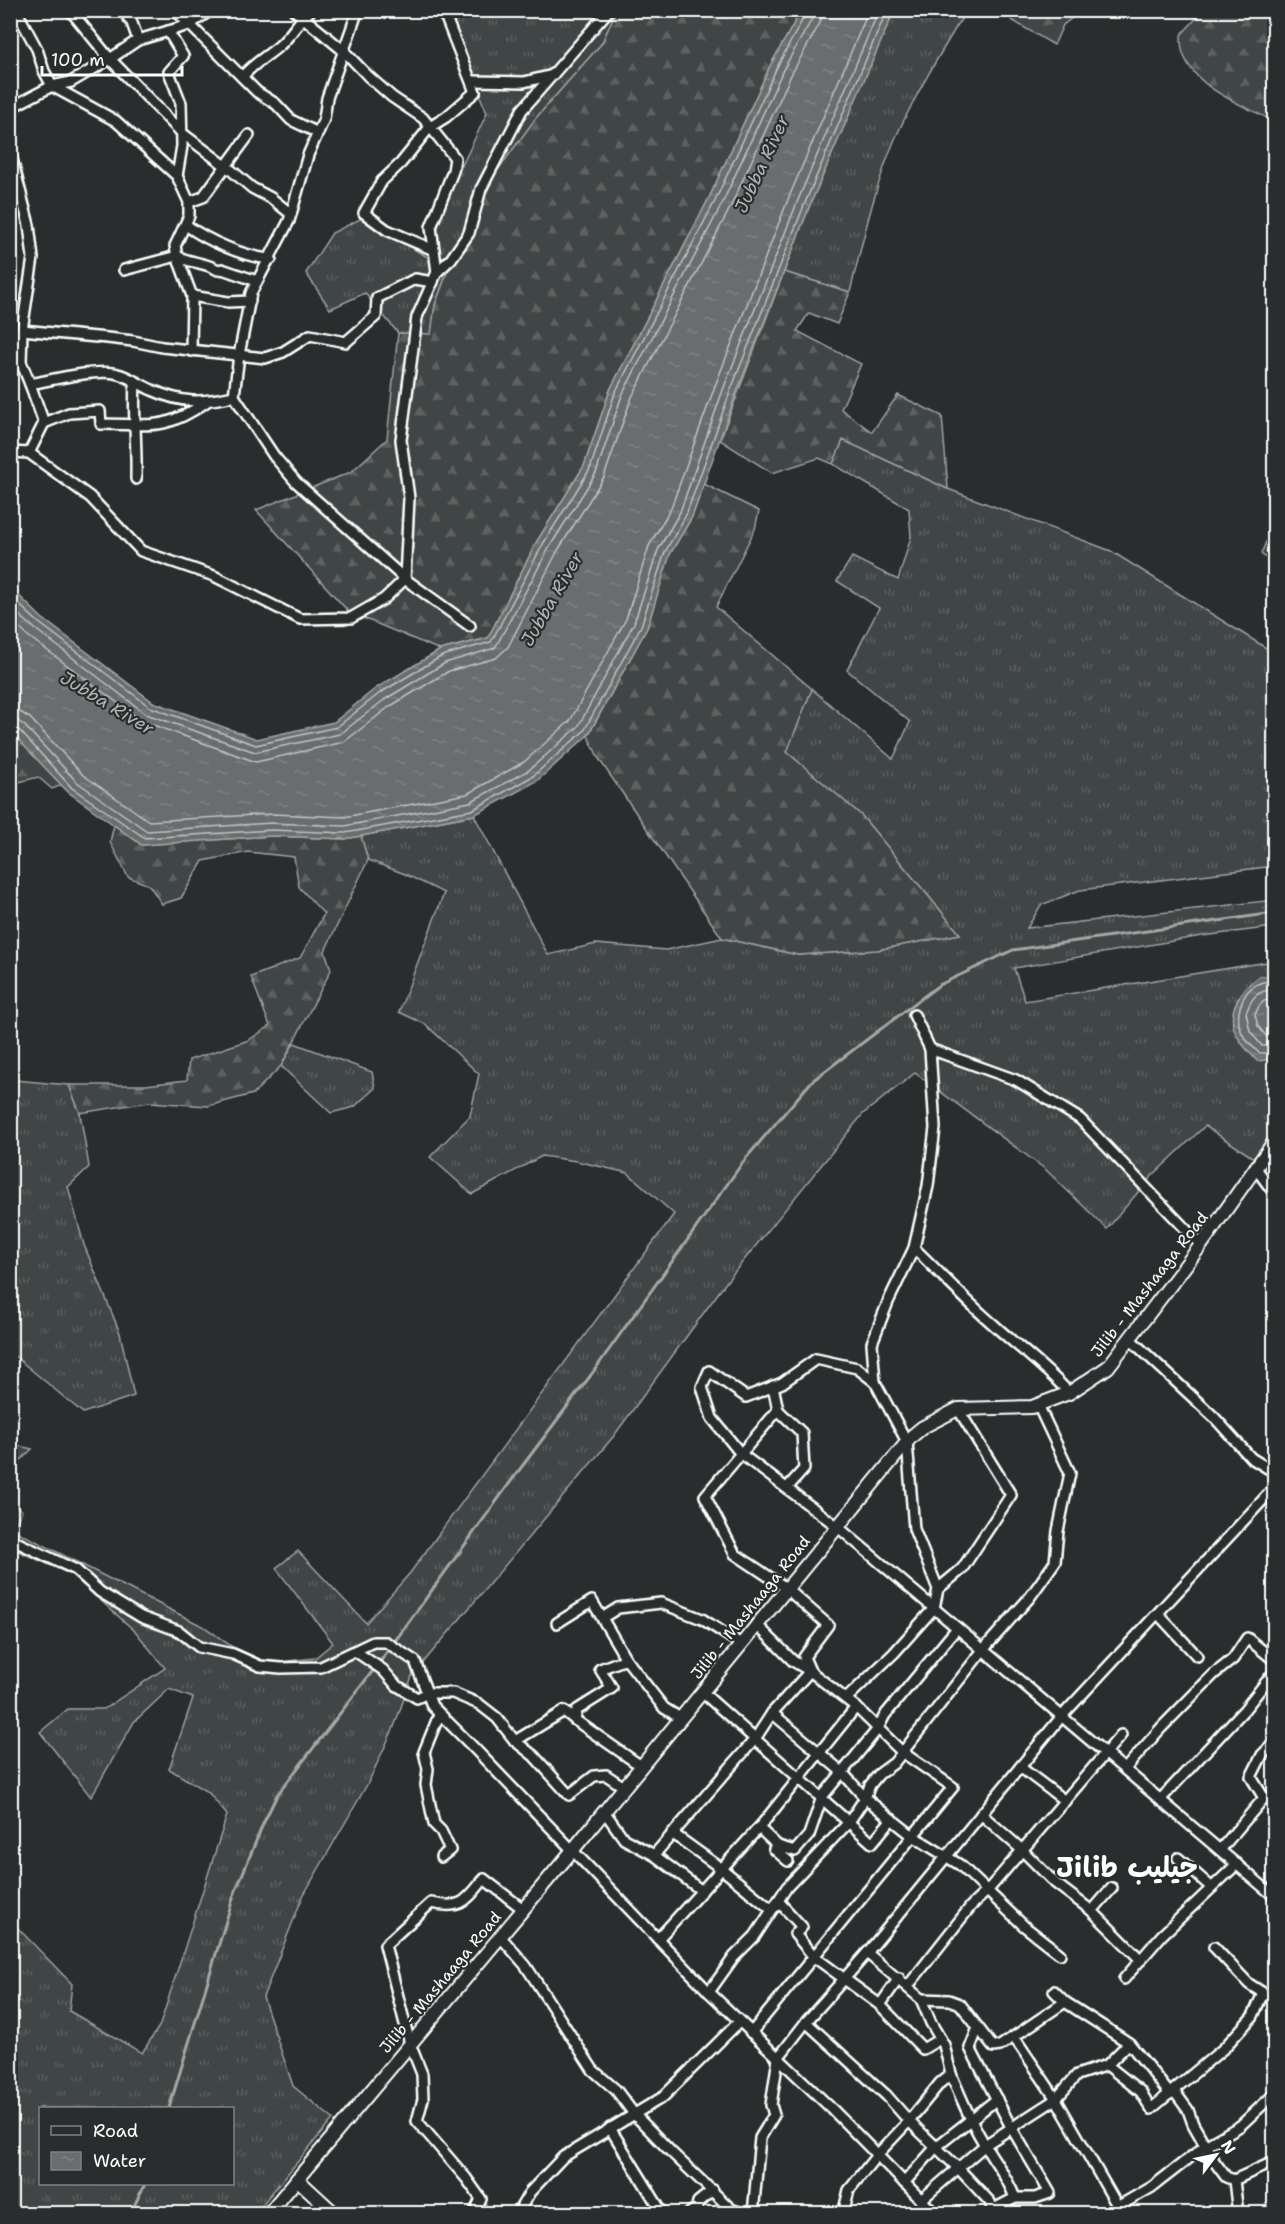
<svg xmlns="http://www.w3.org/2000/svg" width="1285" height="2224" viewBox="0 0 1285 2224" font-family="'Shantell Sans','Playpen Sans Arabic',sans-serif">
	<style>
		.grass { fill: url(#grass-tufts); stroke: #a0a2a2; stroke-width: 1.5; fill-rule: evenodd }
		.forest { fill: url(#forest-firs); stroke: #a0a2a2; stroke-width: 1.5 }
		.water { fill: url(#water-ripples); stroke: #a6a7a7; stroke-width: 1.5 }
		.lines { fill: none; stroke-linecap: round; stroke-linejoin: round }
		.shore { stroke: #c3c4c5; stroke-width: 1.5 }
		.stream { stroke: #a6a7a7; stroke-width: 3 }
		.minor-casing { stroke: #fff; stroke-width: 14 }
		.major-casing { stroke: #fff; stroke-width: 16 }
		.minor { stroke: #2a2d2e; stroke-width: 9 }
		.major { stroke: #2a2d2e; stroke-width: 12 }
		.labels { text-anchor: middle; stroke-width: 4.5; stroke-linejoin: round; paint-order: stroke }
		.street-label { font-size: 16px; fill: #fff; stroke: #2a2d2e }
		.water-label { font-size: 18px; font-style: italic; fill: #b4b6b6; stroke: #2a2d2e }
		.town-label { font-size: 28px; font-weight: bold; fill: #fff; stroke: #2a2d2e }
	</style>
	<defs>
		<pattern id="grass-tufts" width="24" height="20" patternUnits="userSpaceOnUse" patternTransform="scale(1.5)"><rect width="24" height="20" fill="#414445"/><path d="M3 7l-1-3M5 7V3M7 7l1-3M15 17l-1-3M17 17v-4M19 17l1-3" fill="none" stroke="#5e6061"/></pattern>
		<pattern id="forest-firs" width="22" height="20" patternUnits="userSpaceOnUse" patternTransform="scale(1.5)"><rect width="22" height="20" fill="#414445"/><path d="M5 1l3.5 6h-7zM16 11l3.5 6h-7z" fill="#5e6061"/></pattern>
		<pattern id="water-ripples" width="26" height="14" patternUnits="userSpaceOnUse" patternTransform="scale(1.5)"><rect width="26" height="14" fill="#6a6c6d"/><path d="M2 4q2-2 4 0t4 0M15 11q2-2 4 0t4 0" fill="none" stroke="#808283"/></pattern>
	</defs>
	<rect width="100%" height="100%" fill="#2a2d2e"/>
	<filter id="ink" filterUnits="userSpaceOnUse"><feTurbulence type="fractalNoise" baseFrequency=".0167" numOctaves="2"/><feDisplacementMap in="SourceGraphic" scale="12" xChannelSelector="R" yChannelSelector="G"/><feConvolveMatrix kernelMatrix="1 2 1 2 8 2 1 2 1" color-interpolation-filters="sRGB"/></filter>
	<g filter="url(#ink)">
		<g class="grass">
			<polygon points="447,11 616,11 602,43 536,118 473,204 435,305 431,335 398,333 365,293 330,309 306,273 332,233 362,218 429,258 447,197 487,113 448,19"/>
			<path d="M894 11H966C941 52 915 95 895 139 874 188 863 241 850 292L784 272 810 205Z"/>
			<path d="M843 440 948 489 1111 551 1274 653V866L1080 890 1041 905 1027 928 1274 900V927L1202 936 1014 968 1025 1001 1274 961V976H1260C1242 993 1232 998 1233 1024L1271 1060 1274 1059V1164L1252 1157 1205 1126 1150 1178 1107 1229 1045 1169 915 1073 863 1114 727 1281 613 1437 412 1676 394 1727 368 1783 303 1896 263 1997 293 2086 333 2119 255 2213H11V1921L72 1984 69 2011 142 2053 160 2025 227 1815 209 1793 169 1769 193 1698 169 1689 134 1722 91 1797 40 1732 68 1709H104L165 1668 136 1632 72 1575 11 1548 10 1500 22 1511 12 1529 206 1628 231 1646 268 1663 315 1658 333 1643 276 1568 298 1551 366 1623 410 1573 674 1214 628 1173 576 1161 542 1156 472 1194 430 1157 470 1116 479 1074 425 1024 399 1012 444 893 405 874 368 860 361 836 474 815 548 955 596 944 666 950 722 938 798 955 877 950 960 934 861 815 786 752 812 689 893 759 910 722 847 670 879 608 837 581 852 557 898 580 911 537 909 509 833 464ZM40 2108H232V2184H40Z"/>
			<polygon points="1274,522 1274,564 1261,554"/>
			<polygon points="294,1043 372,1072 375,1088 354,1107 331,1113 281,1066"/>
			<polygon points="14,1080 69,1085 80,1113 89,1167 68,1187 84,1245 120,1333 134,1396 83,1413 11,1353 11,1081"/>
			<polygon points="19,1446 32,1449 11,1470 11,1453"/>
		</g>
		<g class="forest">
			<polygon points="616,11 801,11 771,64 709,198 610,390 584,466 537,541 488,638 440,650 349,612 256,510 351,472 387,439 398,333 431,334 435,305 473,204 536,118 602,43"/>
			<polygon points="996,11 1081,11 1063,25 1054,45"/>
			<path d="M1203 11H1273L1269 23 1268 42 1274 49V131L1271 120C1241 104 1195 89 1183 53 1181 48 1181 40 1181 35Z"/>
			<polygon points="784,272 850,292 837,324 809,313 797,331 861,364 841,409 872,432 898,395 942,416 948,489 843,440 833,464 819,458 772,473 720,440"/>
			<polygon points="704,484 759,511 755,529 716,607 812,689 787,752 861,815 960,934 877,950 798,955 722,938 599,759 588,736 647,628 670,554 692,517"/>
			<polygon points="10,732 16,736 62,785 52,789 38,777 15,783 11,768"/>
			<polygon points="114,825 142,845 272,836 345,839 361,836 368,860 325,951 331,970 281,1066 253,1094 208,1106 149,1102 80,1113 69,1085 146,1085 187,1080 189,1060 249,1040 270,1026 251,977 300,958 324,914 299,887 294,857 248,852 203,861 181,898 162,904 149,885 128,877 110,842"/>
		</g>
		<g class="water">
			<polygon points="801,11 894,11 810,205 736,394 692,517 670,554 647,628 588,735 537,781 474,815 345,839 272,836 142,845 68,792 11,732 11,588 42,618 153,702 257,739 334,722 376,688 440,650 488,638 537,541 584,466 610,390 709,198 771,64"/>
			<path d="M1260 976H1274V1059L1257 1061C1251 1054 1244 1047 1239 1039 1223 1015 1239 990 1260 976Z"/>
		</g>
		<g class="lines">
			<g class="shore">
				<polyline points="10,596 38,622 150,707 256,745 337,727 380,693 442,656 491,642 543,544 590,469 615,393 715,201 777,67 805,15 806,10"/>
				<polyline points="10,607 34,628 146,714 255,752 340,734 384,700 445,663 495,648 549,548 596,473 622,395 722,204 783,70 812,19 814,10"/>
				<polyline points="10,619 28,636 142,721 256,762 344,742 389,707 449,671 496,658 508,647 557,552 604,477 631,399 730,208 791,75 820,23 823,10"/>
				<polyline points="10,711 20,712 30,718 83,775 149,821 272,814 344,817 467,794 524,762 570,721 626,619 649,546 671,508 715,386 789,197 869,10"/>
				<polyline points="10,720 18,721 25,726 77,782 147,831 272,823 345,826 470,802 529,770 578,727 634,623 658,550 680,512 723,390 798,200 879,10"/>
				<polyline points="10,727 20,731 72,788 145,838 272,830 345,833 472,810 533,776 584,731 641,626 665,552 686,515 730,392 805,203 887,10"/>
				<path d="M1274 982C1270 982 1264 981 1260 983 1241 990 1233 1018 1243 1035 1247 1042 1254 1048 1259 1053H1274"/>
				<path d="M1274 990C1257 990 1252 997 1246 1013L1250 1031 1262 1046H1274"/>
				<path d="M1274 999C1263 999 1259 1004 1255 1015L1258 1026 1266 1036 1274 1037"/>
			</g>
			<g class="stream">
				<polyline points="379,1663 517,1473 591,1375 746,1158 812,1081 939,985 1013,950 1274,913"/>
				<polyline points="169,2108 234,1895 263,1824 277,1795 375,1668"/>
				<polyline points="130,2214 145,2184"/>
			</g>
			<g class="minor-casing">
				<g id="minor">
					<polyline points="16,10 37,49 44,71 52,86 116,121 177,176 189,202 189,216 175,246 177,256 192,296 191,351"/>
					<polyline points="70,10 110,59 182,133 231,170 252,188 271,198 291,214"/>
					<polyline points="123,10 132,23 138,40"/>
					<polyline points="175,10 257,92 276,104 291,120 318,133"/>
					<polyline points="294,10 344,51 368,76 392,97 423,118 455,158 453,171 431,227 437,272"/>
					<polyline points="358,10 327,98 324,119 308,155 289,221 251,293 239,355 234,396 274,456 296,482 405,579 470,626"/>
					<polyline points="168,31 183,56 169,72 181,103 182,146 177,176"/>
					<path d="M242 77C253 64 266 57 279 46 291 36 298 21 311 10"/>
					<polyline points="472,81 524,82 553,75"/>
					<polyline points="10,108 52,86 71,82 110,59 138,40 189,25 211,10"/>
					<path d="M10 151 29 225 33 258 22 330 21 362 30 384C51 380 98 368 118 374 130 377 140 385 152 390 183 404 202 403 234 396"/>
					<polyline points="189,202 203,197 249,135"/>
					<path d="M186 225C208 241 244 257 271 259"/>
					<polyline points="434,250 387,230 364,213 382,181 401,163 430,127 446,117 475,92 446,18 437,10"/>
					<path d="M124 270 177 256C192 264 202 261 218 270L222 269 257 281"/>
					<polyline points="192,296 228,302 250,301"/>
					<polyline points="22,330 107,338 133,341 162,347 265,358 283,352 310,335 346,342 376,316 377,298 415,279 433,282"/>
					<path d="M135 382C133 415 137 446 136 479"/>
					<path d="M44 423 69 413 100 411 101 424C148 424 164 432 206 402"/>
					<polyline points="10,452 29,453 90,497 141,551 214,576 300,619 351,618 384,599 405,579 409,498 401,440 417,317 437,272 451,259 469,233 481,189 522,110 609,10"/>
					<polyline points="29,453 44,423 30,384"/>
					<polyline points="930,1049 1016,1080 1080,1119 1201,1245"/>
					<polyline points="1255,1167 1274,1193"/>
					<path d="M914 1248C941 1274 966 1301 994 1325 1019 1348 1046 1367 1069 1393"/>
					<polyline points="1130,1339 1214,1417 1251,1458 1274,1472"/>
					<polyline points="875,1382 857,1368 816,1359 782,1383 746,1397 709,1371 702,1387 712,1418 741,1454 838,1527 1274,1896"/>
					<polyline points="778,1410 802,1433 804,1469 787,1488"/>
					<polyline points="10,1539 76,1570 100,1592 141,1617 179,1631 199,1647 233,1654 260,1666 281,1668 321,1667 373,1642 386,1642 415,1661 432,1706 473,1747 709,1992 833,2110 935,2214"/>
					<polyline points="938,1589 962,1569 1011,1495 958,1409"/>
					<polyline points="1158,1614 1197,1656"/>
					<polyline points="602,1618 618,1608 661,1603 702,1619 741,1644"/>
					<polyline points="557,1623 592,1601 626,1659 664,1708 680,1718"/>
					<polyline points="355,1651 383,1670 396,1685 417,1698 428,1693 453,1693 479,1704 497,1718 515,1741 534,1756 569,1795 594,1776 606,1775 624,1787"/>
					<polyline points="702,1692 872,1843 891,1820"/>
					<polyline points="846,1699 894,1653 934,1608 938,1589 914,1529 907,1442 875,1382 872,1343 888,1302 914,1248 928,1186 935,1128 930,1049 914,1015"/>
					<polyline points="772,1713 842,1772 865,1798 913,1836 960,1865 1024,1926 1060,1954"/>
					<polyline points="439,1715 424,1752 428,1769 426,1785 434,1824 441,1831 450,1850 441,1857"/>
					<polyline points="575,1720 641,1766"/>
					<polyline points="515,1741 564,1711 575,1720 577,1710 612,1688 600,1669 626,1659"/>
					<polyline points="1020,1767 1065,1801"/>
					<polyline points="1125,1769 1161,1728 1214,1674 1233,1659 1247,1638 1274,1660"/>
					<polyline points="1160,1800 1244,1710 1274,1672"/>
					<polyline points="604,1811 624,1839 654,1855 702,1891"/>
					<polyline points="981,1814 1021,1849 1055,1883 1092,1911 1141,1960"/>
					<polyline points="759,1828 778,1846"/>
					<polyline points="672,1833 722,1869 771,1909 781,1904 802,1927 795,1934 813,1956 880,2005 923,2049 940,2039"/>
					<polyline points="1220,1850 1264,1798 1251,1777 1262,1755 1274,1743"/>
					<polyline points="654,1855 755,1739 772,1713 810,1671 804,1657 828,1625 786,1588 735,1554 705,1496 778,1410 773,1386"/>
					<polyline points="1178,1858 1211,1887"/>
					<polyline points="788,1861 774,1849 778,1846 795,1851 809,1835 822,1797 877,1730 885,1715 957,1628"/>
					<polyline points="1092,1911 1112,1888"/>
					<polyline points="500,1936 526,1966 593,2070 616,2090 634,2114 670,2151 731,2209 745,2214"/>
					<polyline points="658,1939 763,1823 856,1707"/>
					<polyline points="1214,1947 1249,1984 1274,2000"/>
					<polyline points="1124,1979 1162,1935 1237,1864"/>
					<polyline points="908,1986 971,1906 988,1890 1121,1735"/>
					<polyline points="1054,1991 1065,2002 1129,2043 1170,2094"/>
					<polyline points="709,1992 734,1957 755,1936 787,1887 849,1822 865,1798 870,1785 879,1774 894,1763 983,1650 1030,1597 1055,1562 1058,1531 1070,1473 1038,1405"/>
					<polyline points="921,1999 949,2000 960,2004 993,2047 1000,2046 1065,2002"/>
					<polyline points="880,2005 899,1978"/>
					<polyline points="806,2022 887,2096 909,2121 959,2169 990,2202 994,2214"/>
					<polyline points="978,2028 970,2048 1011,2127 1050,2193 1035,2198 1015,2198"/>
					<polyline points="751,2033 953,1787 902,1752 856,1707 810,1671 793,1661 756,1624"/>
					<polyline points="1014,2037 1056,2099 1122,2214"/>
					<polyline points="1107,2065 1141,2092 1151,2109 1224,2048 1253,2016 1263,1993"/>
					<path d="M951 2074C961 2098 971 2123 985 2145 996 2164 1007 2176 1015 2198L992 2210"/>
					<polyline points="1174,2091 1188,2110 1193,2124 1214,2161 1226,2177 1234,2180 1238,2214"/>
					<polyline points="610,2128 663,2214"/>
					<polyline points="1234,2180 1271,2163 1274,2164"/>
					<polyline points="904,2183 936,2147 997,2099"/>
					<polyline points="921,2200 985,2145 1056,2099 1077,2075 1107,2065 1129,2043"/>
					<polyline points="1119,2206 1152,2187 1205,2146 1240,2126 1271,2097 1274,2098"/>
					<path d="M474 2214 481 2199 466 2178 417 2121 423 2099 422 2074 410 2044 385 1945 431 1903C462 1910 466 1901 484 1879L523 1909"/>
					<polyline points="517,2214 530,2192 563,2157 663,2097 739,2022"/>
					<polyline points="688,2214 697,2208 698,2202 713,2190"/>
					<polyline points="753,2214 760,2138 774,2115 771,2105 778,2058 806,2022 867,1953 1062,1716 1274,1488"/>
					<polyline points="843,2214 849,2190 877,2155 909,2121 940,2083 951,2074 944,2045 931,2023 921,1999 867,1953"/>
				</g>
			</g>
			<g class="major-casing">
				<g id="major">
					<polyline points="297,2179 335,2214"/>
					<polyline points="268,2214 572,1851 912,1436 923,1427 958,1409 1032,1407 1069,1393 1108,1367 1201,1245 1274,1142"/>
				</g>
			</g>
			<use href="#minor" class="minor"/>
			<use href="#major" class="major"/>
		</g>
	</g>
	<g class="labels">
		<g class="street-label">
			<text transform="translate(1149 1284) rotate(-52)" y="6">Jilib - Mashaaga Road</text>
			<text transform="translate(750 1607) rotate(-51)" y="6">Jilib - Mashaaga Road</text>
			<text transform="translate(440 1982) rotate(-50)" y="6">Jilib - Mashaaga Road</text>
		</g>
		<g class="water-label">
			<text transform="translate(762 164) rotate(-65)" y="6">Jubba River</text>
			<text transform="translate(552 599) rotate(-60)" y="6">Jubba River</text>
			<text transform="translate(107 703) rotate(31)" y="6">Jubba River</text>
		</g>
		<g class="town-label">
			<text x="1127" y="1877">Jilib جيليب</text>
		</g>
	</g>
	<rect width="1285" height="2224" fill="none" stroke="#2a2d2e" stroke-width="36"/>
	<rect x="18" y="18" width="1249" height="2188" fill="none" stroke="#fff" stroke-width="2" filter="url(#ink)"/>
	<rect x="39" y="2107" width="195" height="78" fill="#2a2d2e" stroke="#7f8182" stroke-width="1.5"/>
	<rect x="51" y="2126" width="30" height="9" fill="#2a2d2e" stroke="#7f8182" stroke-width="1.5"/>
	<text x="93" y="2137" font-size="18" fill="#ffffff">Road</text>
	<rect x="51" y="2152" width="30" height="18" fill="url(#water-ripples)" stroke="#7f8182" stroke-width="1.5"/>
	<text x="93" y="2167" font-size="18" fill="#ffffff">Water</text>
	<g transform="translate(1216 2155) rotate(58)" stroke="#2a2d2e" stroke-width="4.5" paint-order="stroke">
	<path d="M0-4.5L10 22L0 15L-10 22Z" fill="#ffffff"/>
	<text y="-9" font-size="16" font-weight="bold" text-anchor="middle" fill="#ffffff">N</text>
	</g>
	<path d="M42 66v9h140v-9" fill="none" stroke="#ffffff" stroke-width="3"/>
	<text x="51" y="66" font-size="18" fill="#ffffff" stroke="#2a2d2e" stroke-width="4.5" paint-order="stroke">100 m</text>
</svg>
